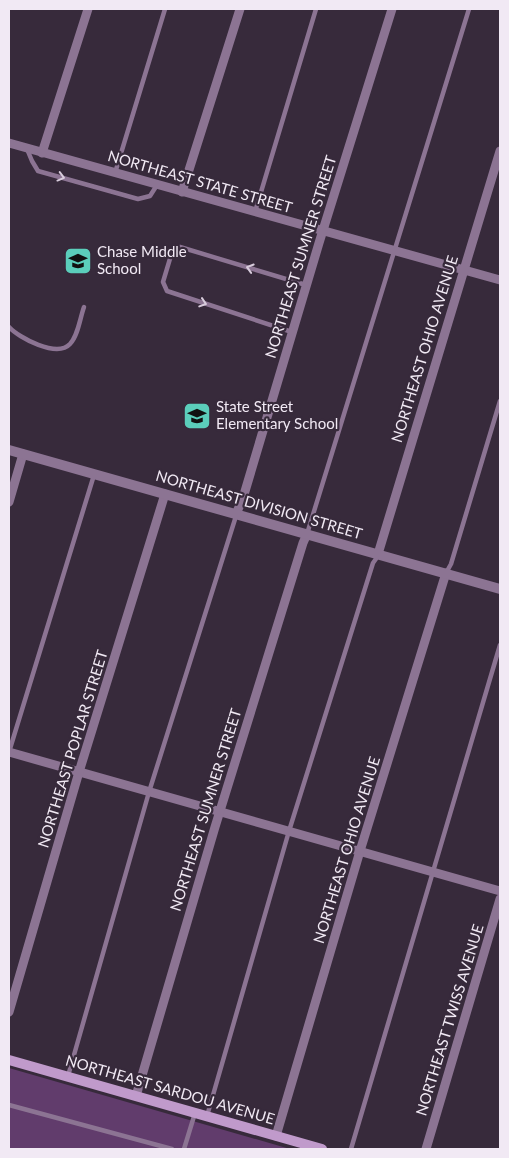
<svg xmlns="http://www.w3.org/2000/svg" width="509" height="1158" viewBox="0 0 509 1158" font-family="Lato,sans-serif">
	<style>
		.green { fill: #613c6c }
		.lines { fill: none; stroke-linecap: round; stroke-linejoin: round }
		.service { stroke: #8c7493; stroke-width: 4.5 }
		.minor { stroke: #8c7493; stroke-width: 9 }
		.tertiary { stroke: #8c7493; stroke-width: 10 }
		.secondary { stroke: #c09acb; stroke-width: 10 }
		.oneway { stroke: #d8ccdc }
		.labels { text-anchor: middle; stroke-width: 4.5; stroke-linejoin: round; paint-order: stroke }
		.street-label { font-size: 15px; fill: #f1e9f4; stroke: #372a3b }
		.poi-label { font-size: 15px; fill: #f1e9f4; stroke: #372a3b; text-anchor: start }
	</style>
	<rect width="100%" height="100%" fill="#372a3b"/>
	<polygon class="green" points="9,1068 290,1149 9,1149"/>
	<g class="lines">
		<g class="service">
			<polyline points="27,149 32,161 38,171 138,199 150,196 157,185"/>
			<polyline points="115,173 165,9"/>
			<polyline points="255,212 316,9"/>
			<path d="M9 327C19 338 57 358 70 344 78 336 80 318 84 307"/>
			<polyline points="292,332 167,291 163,282 172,252 180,247 306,285"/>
			<polyline points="307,534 469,9"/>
			<polyline points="446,573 451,564 500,401"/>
			<polyline points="9,752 94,475"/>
			<polyline points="68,1076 149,792 236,516"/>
			<polyline points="9,1105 172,1149"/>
			<polyline points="207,1116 289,831 373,563 378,556"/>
			<polyline points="184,1149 195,1113"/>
			<polyline points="351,1149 500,645"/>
		</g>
		<g class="minor">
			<polyline points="9,143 500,280"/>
			<polyline points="42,153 88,9"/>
			<polyline points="182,192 240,9"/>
			<polyline points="9,502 23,454"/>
			<polyline points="236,514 243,498 319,243 392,9"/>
			<polyline points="378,554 500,151"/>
			<polyline points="9,752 500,891"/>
			<polyline points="9,1012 79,772 165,494"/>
			<polyline points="136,1096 215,827 303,543 307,534"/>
			<polyline points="276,1136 360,851 446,573"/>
			<polyline points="426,1149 500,899"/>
		</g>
		<polyline class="tertiary" points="9,450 500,589"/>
		<polyline class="secondary" points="9,1060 322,1149"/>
	</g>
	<defs><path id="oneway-chevron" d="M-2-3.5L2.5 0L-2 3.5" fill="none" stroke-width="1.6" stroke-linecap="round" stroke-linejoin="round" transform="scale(1.25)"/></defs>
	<g class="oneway">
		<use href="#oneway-chevron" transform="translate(61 177) rotate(15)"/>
		<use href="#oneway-chevron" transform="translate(250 268) rotate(-163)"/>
		<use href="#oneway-chevron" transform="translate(203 303) rotate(18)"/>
	</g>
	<defs>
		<g id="school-square" transform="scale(1.4375)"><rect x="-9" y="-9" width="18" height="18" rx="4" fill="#5bcebb" stroke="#372a3b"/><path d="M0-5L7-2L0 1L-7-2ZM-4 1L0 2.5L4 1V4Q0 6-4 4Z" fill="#111"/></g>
	</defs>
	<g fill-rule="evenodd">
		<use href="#school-square" x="78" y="261"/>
		<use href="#school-square" x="197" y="416"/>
	</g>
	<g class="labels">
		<g class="street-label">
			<text transform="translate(200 182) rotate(16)" y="5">NORTHEAST STATE STREET</text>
			<text transform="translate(301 257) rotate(-73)" y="5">NORTHEAST SUMNER STREET</text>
			<text transform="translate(425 349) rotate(-73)" y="5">NORTHEAST OHIO AVENUE</text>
			<text transform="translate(259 505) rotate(16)" y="5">NORTHEAST DIVISION STREET</text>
			<text transform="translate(73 749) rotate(-73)" y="5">NORTHEAST POPLAR STREET</text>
			<text transform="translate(206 810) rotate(-73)" y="5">NORTHEAST SUMNER STREET</text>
			<text transform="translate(347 850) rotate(-73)" y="5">NORTHEAST OHIO AVENUE</text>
			<text transform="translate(450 1020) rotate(-73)" y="5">NORTHEAST TWISS AVENUE</text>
			<text transform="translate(170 1090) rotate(16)" y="5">NORTHEAST SARDOU AVENUE</text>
		</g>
		<g class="poi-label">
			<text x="97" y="257">Chase Middle<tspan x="97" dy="17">School</tspan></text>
			<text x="216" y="412">State Street<tspan x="216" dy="17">Elementary School</tspan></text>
		</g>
	</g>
	<rect width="509" height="1158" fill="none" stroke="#f1e9f4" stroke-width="20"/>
</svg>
